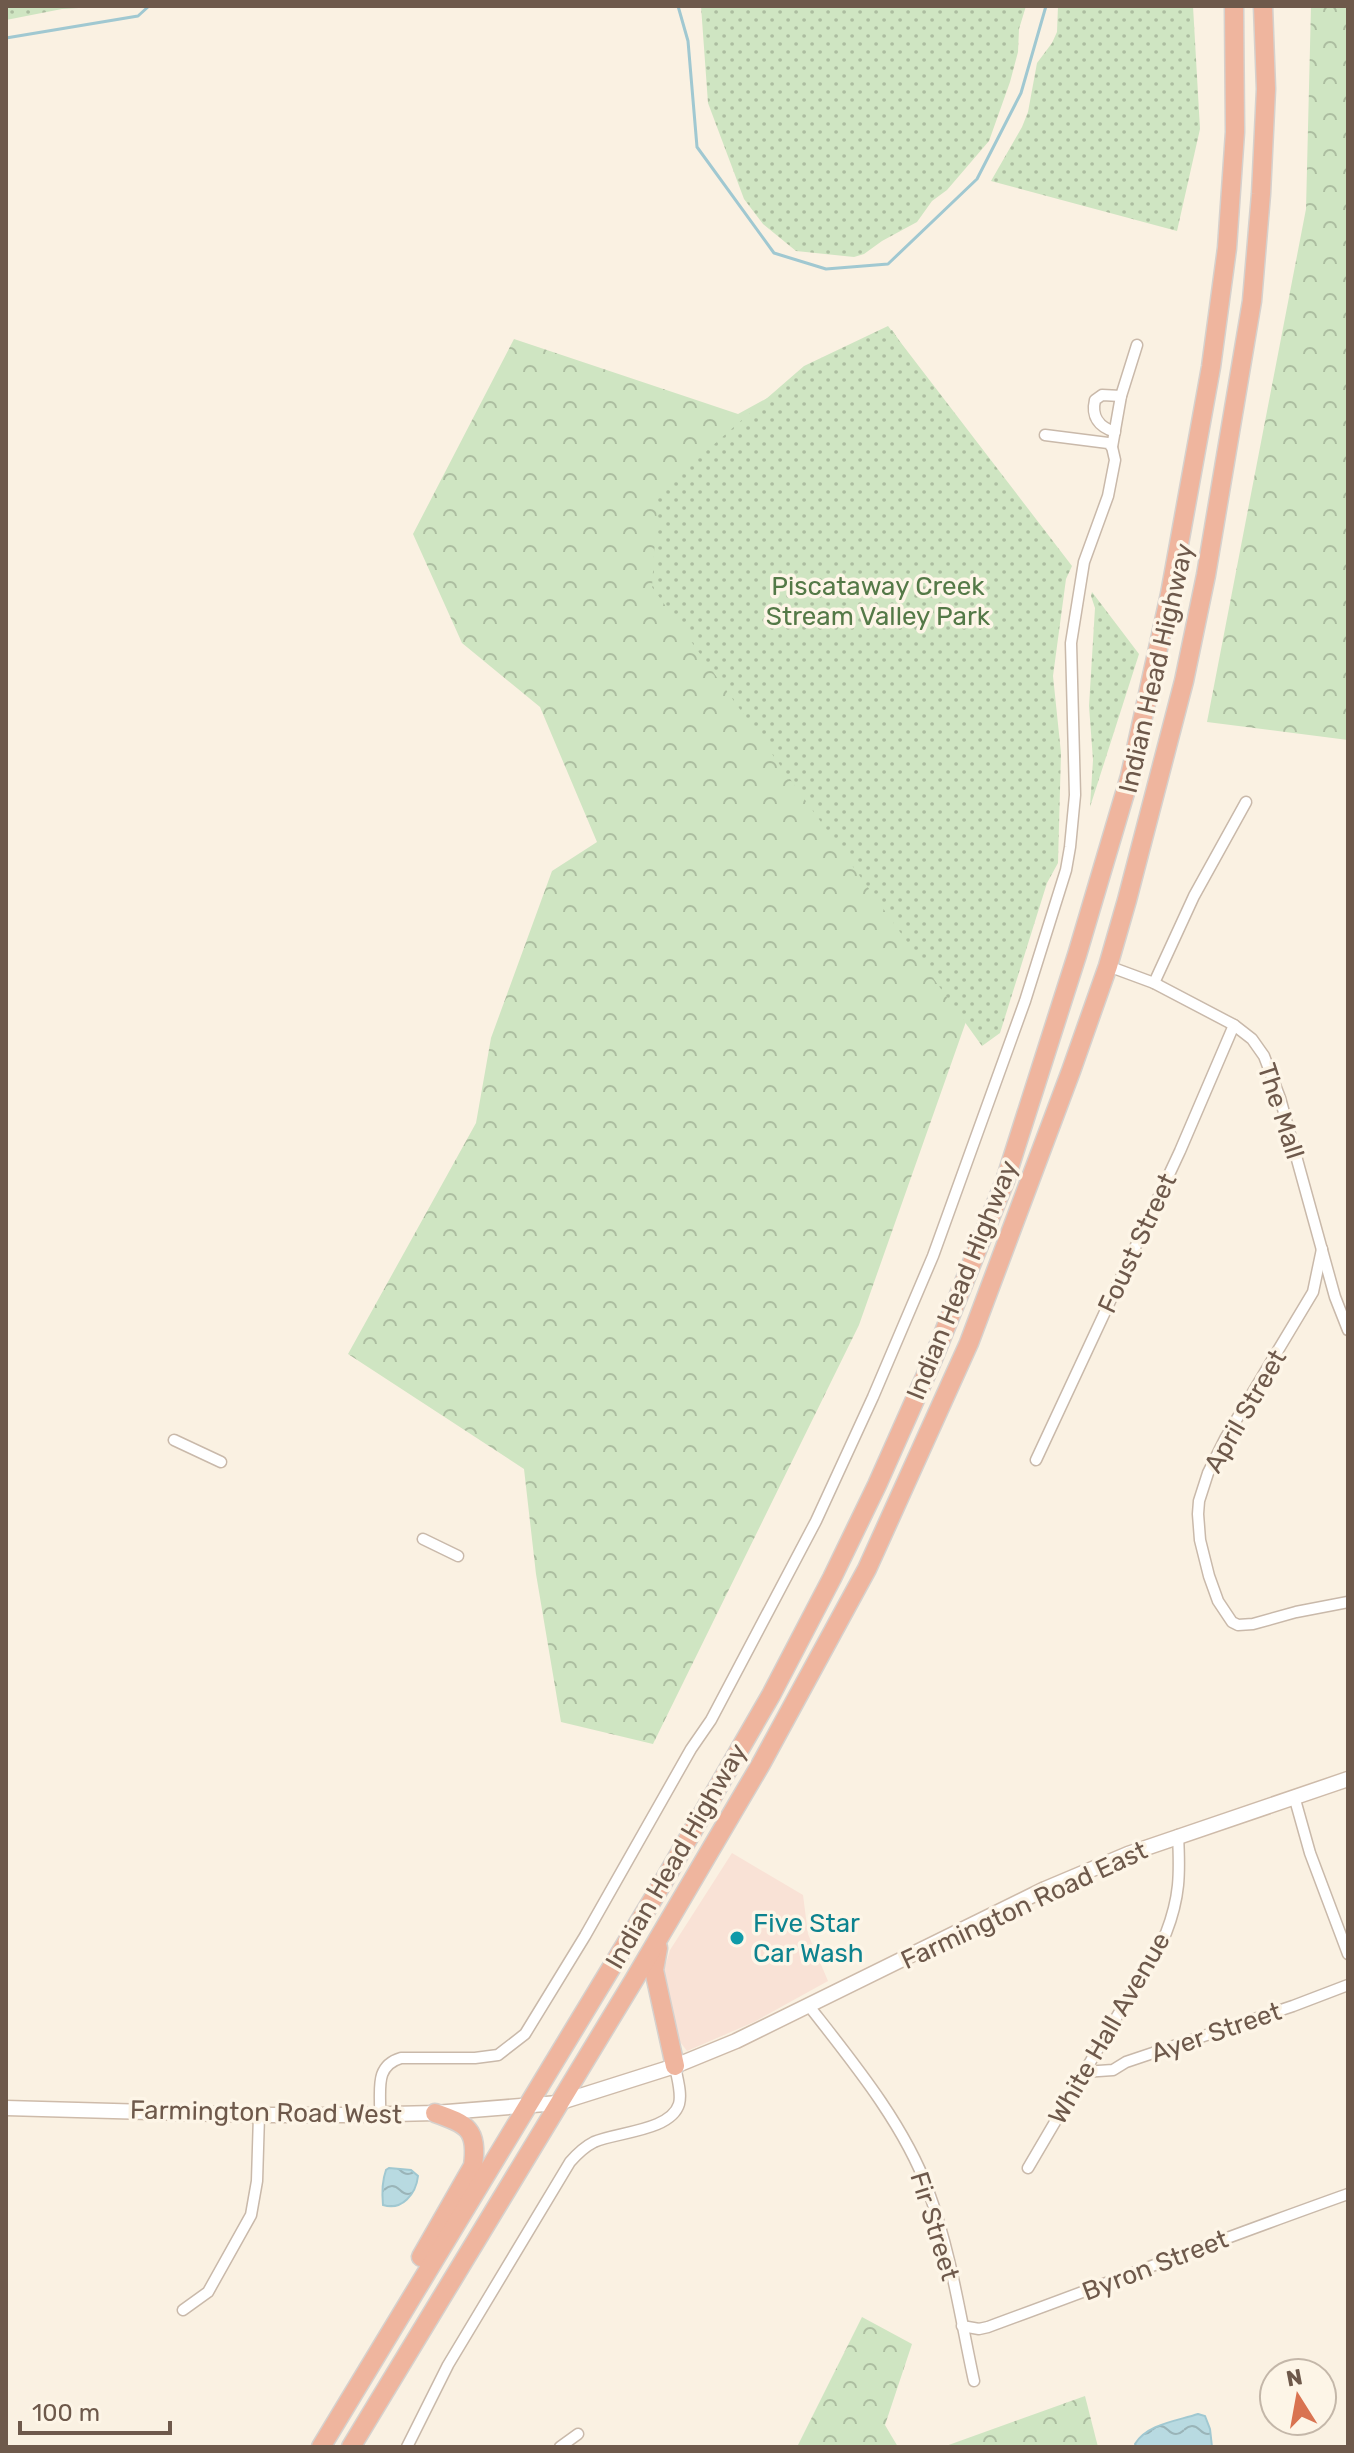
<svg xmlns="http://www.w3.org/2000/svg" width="1354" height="2453" viewBox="0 0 1354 2453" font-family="Rubik,sans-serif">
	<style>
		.commercial { fill: #f9e2d6 }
		.forest { fill: url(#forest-crowns) }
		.park { fill: url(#park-dots) }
		.water { fill: url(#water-waves); stroke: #a0c8d1; stroke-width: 2 }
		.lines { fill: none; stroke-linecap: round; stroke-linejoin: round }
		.stream { stroke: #a0c8d1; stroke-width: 3 }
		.street-casing { stroke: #c9b9aa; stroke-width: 13 }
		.secondary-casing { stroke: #cebbaa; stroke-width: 17 }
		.highway-casing { stroke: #d6d1cd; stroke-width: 21 }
		.street { stroke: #fff; stroke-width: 10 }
		.secondary { stroke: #fff; stroke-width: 14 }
		.highway { stroke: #efb59e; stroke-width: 18 }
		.culture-dot { fill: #0f9aa8; stroke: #fdf5e7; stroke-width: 3 }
		.labels { text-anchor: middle; stroke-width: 7; stroke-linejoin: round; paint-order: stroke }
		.park-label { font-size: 26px; fill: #547947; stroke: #fdf5e7 }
		.street-label { font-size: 26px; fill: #6e594b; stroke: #fdf5e7 }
		.culture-label { font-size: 26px; fill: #0d838f; stroke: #fdf5e7; text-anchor: start }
	</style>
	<defs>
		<pattern id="forest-crowns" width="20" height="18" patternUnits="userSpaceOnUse" patternTransform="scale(2)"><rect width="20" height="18" fill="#cfe5c2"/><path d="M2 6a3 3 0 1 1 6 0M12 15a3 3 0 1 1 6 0" fill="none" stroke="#acbda0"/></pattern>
		<pattern id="park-dots" width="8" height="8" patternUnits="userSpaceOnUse" patternTransform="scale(2)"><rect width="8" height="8" fill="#cfe5c2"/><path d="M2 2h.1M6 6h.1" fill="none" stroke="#acbda0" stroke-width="1.8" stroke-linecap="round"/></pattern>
		<pattern id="water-waves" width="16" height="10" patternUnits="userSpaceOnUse" patternTransform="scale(2)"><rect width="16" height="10" fill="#b8dae1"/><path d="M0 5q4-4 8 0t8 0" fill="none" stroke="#9ab4b8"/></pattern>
	</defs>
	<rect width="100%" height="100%" fill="#faf1e2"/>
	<polygon class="commercial" points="732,1853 803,1895 808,1934 828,1981 754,2022 687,2051 677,2038 662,1976 670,1950"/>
	<g class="forest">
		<polygon points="1311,6 1348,6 1348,740 1207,722 1306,209"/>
		<polygon points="892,330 1032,538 1029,843 859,1325 653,1744 561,1722 536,1574 524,1469 348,1354 476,1123 491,1038 552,871 597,842 540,707 462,643 413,534 514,339 738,414"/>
		<polygon points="862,2317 912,2344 885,2425 898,2447 797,2447"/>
		<polygon points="1085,2396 1098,2447 943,2447"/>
	</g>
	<g class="park">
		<polygon points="6,6 112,6 62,9 6,20"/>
		<polygon points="701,6 1026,6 1019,29 1018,52 1010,82 989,141 947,190 932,201 917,222 882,241 864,254 854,257 796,251 763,224 744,199 708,103"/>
		<polygon points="1058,6 1193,6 1200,129 1177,231 991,181 1022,127 1028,112 1037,63 1052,43 1057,32"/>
		<polygon points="888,326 1072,566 1066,579 1053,676 1061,753 1058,863 1047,883 1000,1033 982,1046 652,587 658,493 804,366"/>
		<polygon points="1092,592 1139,654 1090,807 1093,760 1089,706 1095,608 1091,596"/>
	</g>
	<g class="water">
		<path d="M389 2168 411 2170 418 2176C416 2194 402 2211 383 2205 382 2194 382 2181 386 2170Z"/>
		<path d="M1198 2414 1205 2416 1210 2429 1212 2447H1137L1135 2444C1147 2424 1177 2421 1198 2414Z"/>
	</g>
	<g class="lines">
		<g class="stream">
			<polyline points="678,6 688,41 697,147 774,253 826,269 888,264 977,179 1021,93 1046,6"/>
			<polyline points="6,38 138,16 149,6"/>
		</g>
		<g class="street-casing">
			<g id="street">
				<path d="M1115 432C1099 427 1091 417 1095 400L1102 395 1121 396"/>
				<polyline points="1045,435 1108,443 1112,447"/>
				<polyline points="1108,966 1154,983 1234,1025 1252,1039 1264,1056 1280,1098 1335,1297 1348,1330"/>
				<polyline points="1154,983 1194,896 1246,802"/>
				<polyline points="1322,1249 1313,1292 1226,1437 1208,1473 1199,1501 1198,1514 1200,1540 1209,1576 1218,1601 1232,1622 1238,1625 1253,1624 1296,1612 1348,1602"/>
				<polyline points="174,1440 221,1462"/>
				<polyline points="1036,1460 1180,1151 1234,1025"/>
				<polyline points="423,1539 458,1556"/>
				<polyline points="1294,1796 1310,1853 1348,1954"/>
				<path d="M809 2006C852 2061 904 2124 928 2190 951 2252 960 2316 974 2381"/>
				<polyline points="1084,2072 1113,2070 1126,2062 1293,2006 1348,1985"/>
				<path d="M380 2114C381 2090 374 2066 401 2058H475L498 2055 525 2034 585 1936 691 1749 711 1720 816 1521 873 1397 933 1256 1025 1001 1066 870 1070 847 1075 795 1071 643 1084 562 1108 496 1115 460 1112 447 1121 396 1137 345"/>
				<path d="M1028 2168 1166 1933C1180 1897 1180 1874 1178 1835"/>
				<polyline points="183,2310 208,2292 251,2215 257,2181 259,2115"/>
				<path d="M962 2326 979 2329 988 2327C1108 2283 1227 2237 1348 2194"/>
				<path d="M407 2447 448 2365 570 2162C577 2154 584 2147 594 2142 616 2132 671 2131 679 2104 682 2093 677 2078 675 2066"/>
				<polyline points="560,2447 578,2434"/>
			</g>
		</g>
		<g class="secondary-casing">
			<polyline id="secondary" points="6,2108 259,2115 351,2115 435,2113 558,2103 675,2066 736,2041 1045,1889 1128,1854 1348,1779"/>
		</g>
		<g class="highway-casing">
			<g id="highway">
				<polyline points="658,1948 654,1970 675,2066"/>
				<path d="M421 2257 473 2166C478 2129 467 2124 435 2113"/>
				<polyline points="321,2447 662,1884 771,1695 832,1578 877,1485 933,1359 1005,1181 1077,955 1130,776 1170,594 1211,367 1227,248 1235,132 1234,6"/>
				<polyline points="351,2447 634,1980 761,1764 867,1569 969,1343 1071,1071 1108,966 1127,900 1184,681 1206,575 1252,301 1261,194 1266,89 1263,6"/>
			</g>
		</g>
		<use href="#street" class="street"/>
		<use href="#secondary" class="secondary"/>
		<use href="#highway" class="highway"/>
	</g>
	<circle class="culture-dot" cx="737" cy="1938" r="8"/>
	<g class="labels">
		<g class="park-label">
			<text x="878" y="595">Piscataway Creek<tspan x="878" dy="30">Stream Valley Park</tspan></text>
		</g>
		<g class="street-label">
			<text transform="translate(1156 668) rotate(-77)" y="9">Indian Head Highway</text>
			<text transform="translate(1281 1111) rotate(72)" y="9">The Mall</text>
			<text transform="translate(1137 1243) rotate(-65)" y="9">Foust Street</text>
			<text transform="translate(962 1280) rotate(-68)" y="9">Indian Head Highway</text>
			<text transform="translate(1245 1411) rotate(-60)" y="9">April Street</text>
			<text transform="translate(676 1856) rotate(-60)" y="9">Indian Head Highway</text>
			<text transform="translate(1024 1905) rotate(-25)" y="9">Farmington Road East</text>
			<text transform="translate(1109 2028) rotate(-60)" y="9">White Hall Avenue</text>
			<text transform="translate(1216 2032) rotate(-19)" y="9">Ayer Street</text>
			<text transform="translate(266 2112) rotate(1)" y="9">Farmington Road West</text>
			<text transform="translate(935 2226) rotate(73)" y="9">Fir Street</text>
			<text transform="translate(1155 2265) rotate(-21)" y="9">Byron Street</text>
		</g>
		<g class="culture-label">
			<text x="753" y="1932">Five Star<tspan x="753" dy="30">Car Wash</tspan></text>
		</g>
	</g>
	<rect width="1354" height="2453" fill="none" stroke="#6e594b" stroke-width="16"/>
	<g transform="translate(1298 2397) rotate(349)"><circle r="38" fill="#fdf5e7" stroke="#c4b7a9" stroke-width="2"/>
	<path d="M0-6L14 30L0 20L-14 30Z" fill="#d97351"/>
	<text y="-12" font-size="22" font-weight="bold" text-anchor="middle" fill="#6e594b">N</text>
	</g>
	<path d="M20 2421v12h150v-12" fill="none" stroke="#6e594b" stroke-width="4"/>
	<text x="32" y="2421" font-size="24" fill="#6e594b" stroke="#fdf5e7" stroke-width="6" paint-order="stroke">100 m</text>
</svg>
